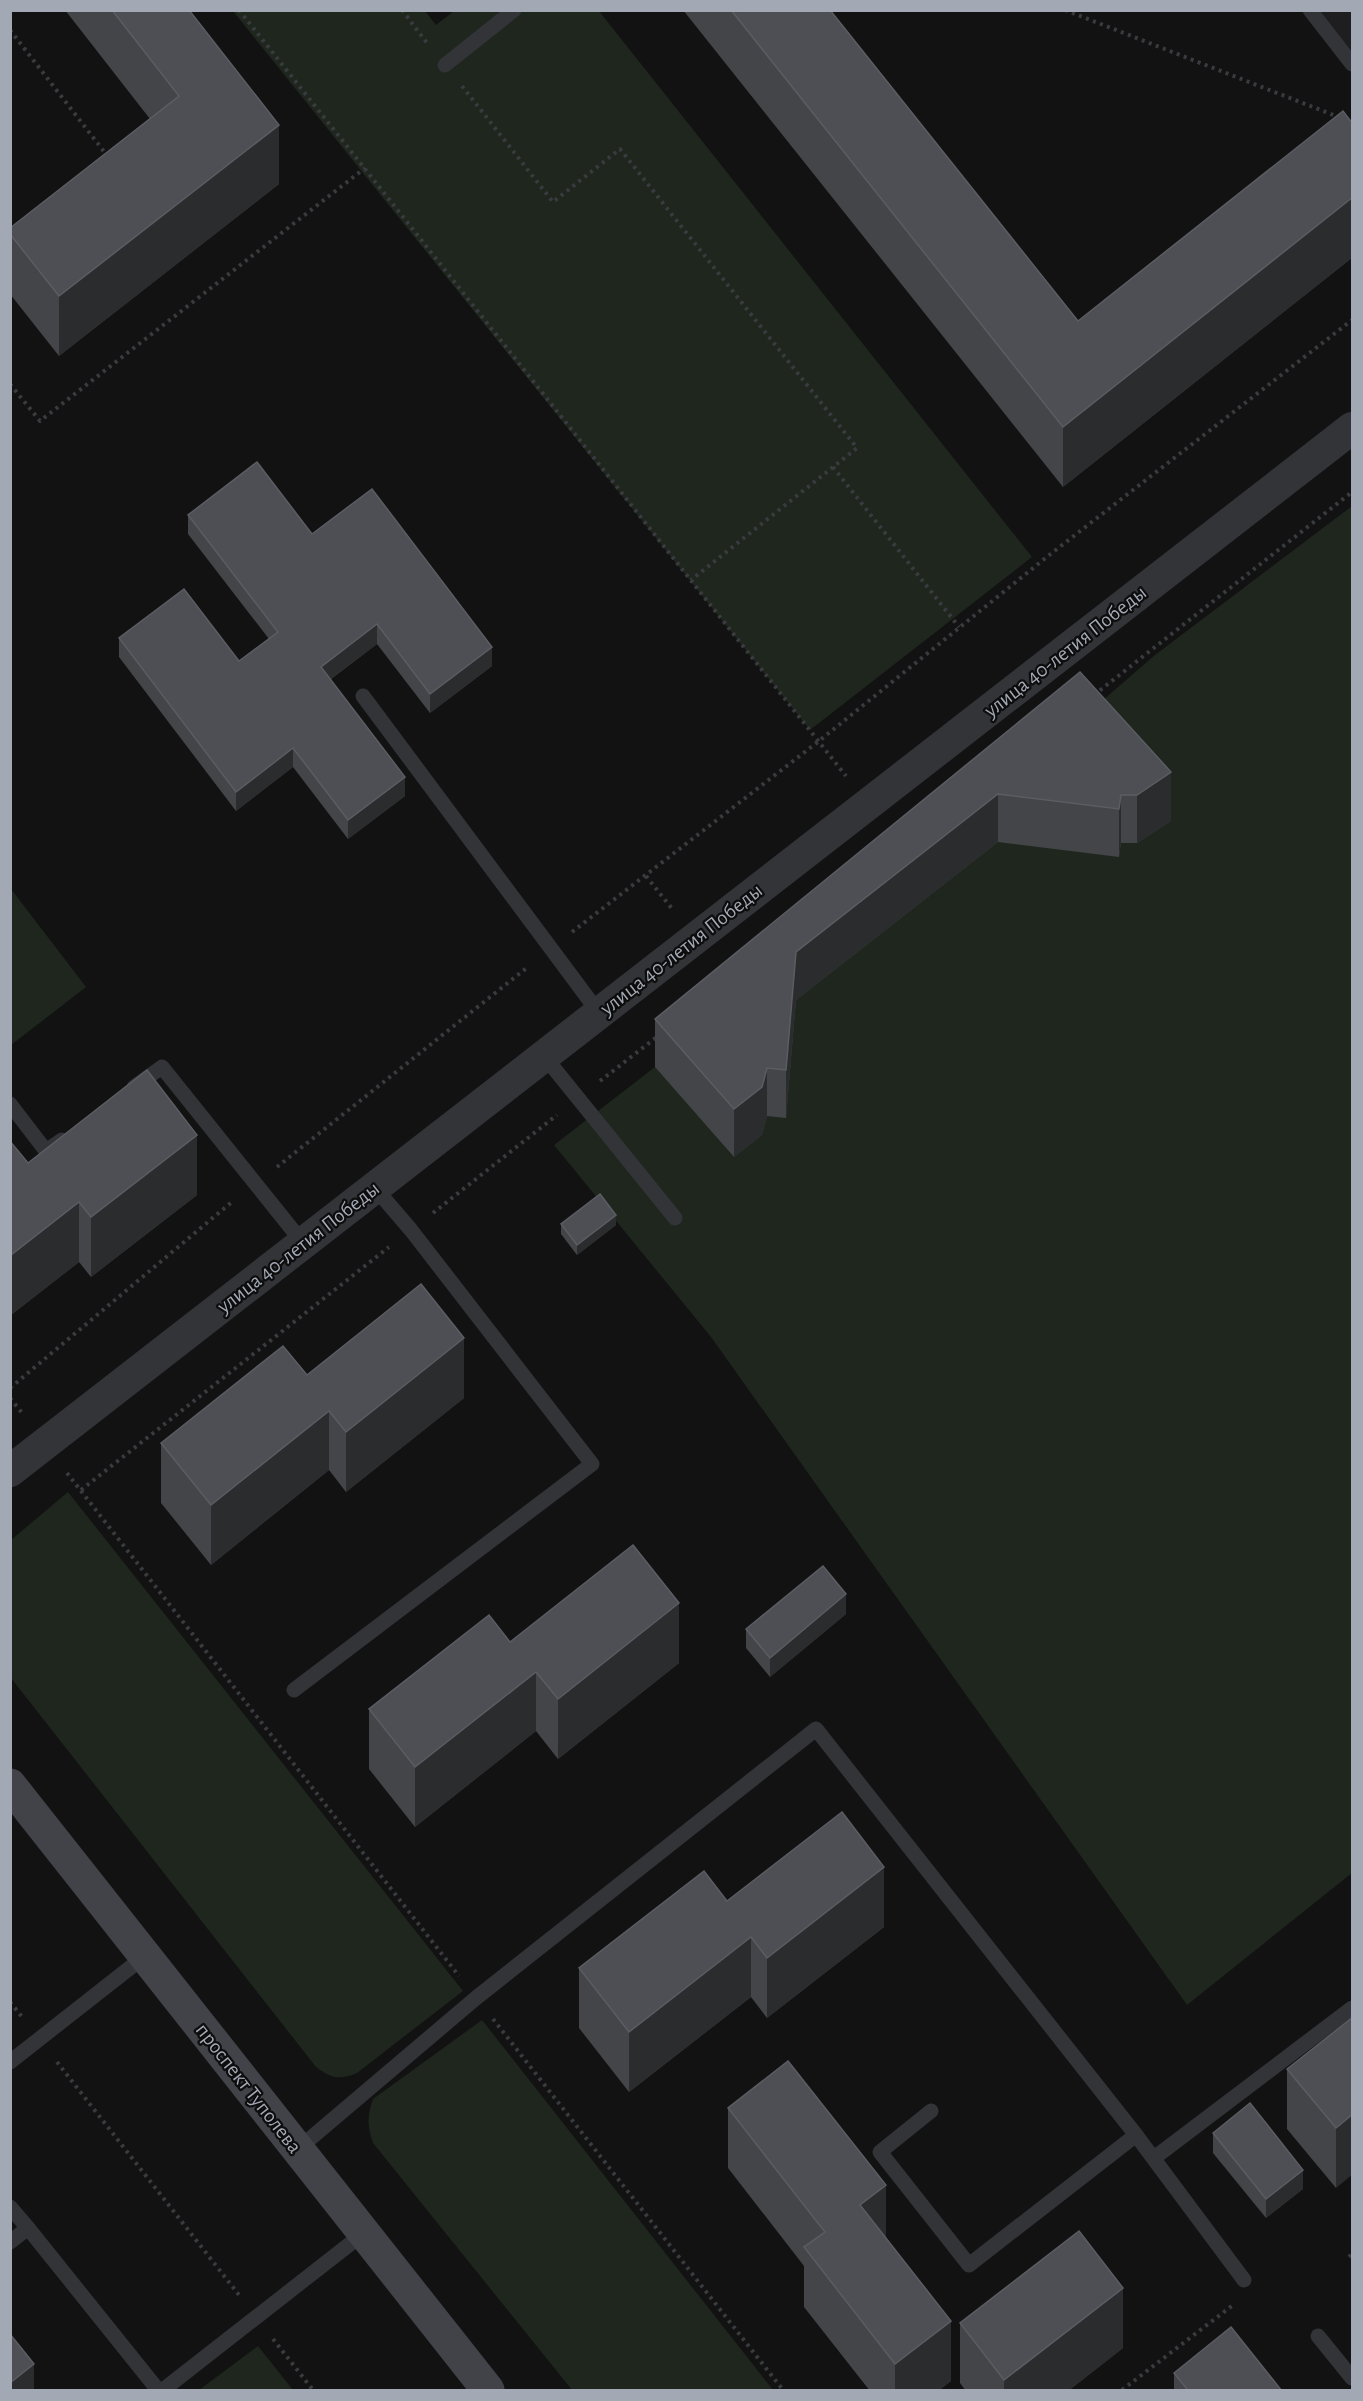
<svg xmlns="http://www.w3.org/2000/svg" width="1363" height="2401" viewBox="0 0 1363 2401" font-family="'Alegreya Sans',sans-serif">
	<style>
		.built { fill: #1e1e20 }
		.green { fill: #1e261e }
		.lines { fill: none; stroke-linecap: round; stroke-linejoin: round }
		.path { stroke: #393b3f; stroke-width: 4; stroke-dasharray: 3 4.5; stroke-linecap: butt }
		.lane { stroke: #333438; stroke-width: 15 }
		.street { stroke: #333438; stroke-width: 32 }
		.secondary { stroke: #414348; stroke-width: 33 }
		.wall { fill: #434548 }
		.shaded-wall { fill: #2b2c2e }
		.building { fill: #4e4f54; stroke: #5b5d63; stroke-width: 1.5 }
		.labels { text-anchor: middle; stroke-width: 4.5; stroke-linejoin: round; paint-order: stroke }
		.street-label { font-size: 21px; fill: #a3a9b4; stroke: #0d0d0e }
	</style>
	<rect width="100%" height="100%" fill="#121213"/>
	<polygon class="built" points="1310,11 1352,11 1352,66"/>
	<g class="green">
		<polygon points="233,11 425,11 436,25 454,11 599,11 1032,557 810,730"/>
		<polygon points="1352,506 1352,1873 1187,2005 711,1337 554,1145 655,1067 1080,720 1155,655"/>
		<polygon points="11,889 86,987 11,1045"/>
		<path d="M68 1492 463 1991 357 2073C339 2080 332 2079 316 2067L11 1678V1540Z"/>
		<path d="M482 2020 773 2390H572L373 2143C367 2126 367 2116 373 2099Z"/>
		<polygon points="258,2346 293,2390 199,2390"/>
	</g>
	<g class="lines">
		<g class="path">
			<polyline points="239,10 846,776"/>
			<polyline points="402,10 427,43"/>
			<polyline points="1065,10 1341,118"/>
			<polyline points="10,30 109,158"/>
			<polyline points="462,86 553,202 620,149 857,448 691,580"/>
			<polyline points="10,384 40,421 365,168"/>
			<polyline points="833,467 959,627"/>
			<polyline points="1094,695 1352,492"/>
			<polyline points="646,876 673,910"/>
			<polyline points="572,932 819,741 1048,556 1352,320"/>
			<polyline points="600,1081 658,1036"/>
			<polyline points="277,1167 529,966"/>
			<polyline points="433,1213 557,1115"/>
			<polyline points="10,1388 233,1201"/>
			<polyline points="10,1398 23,1414"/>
			<polyline points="67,1473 459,1976"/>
			<polyline points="81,1490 389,1247"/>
			<polyline points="10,2002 23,2018"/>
			<polyline points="493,2019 783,2390"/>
			<polyline points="57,2062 239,2295"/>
			<polyline points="1349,2257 1352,2254"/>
			<polyline points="273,2339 313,2390"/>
			<polyline points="1122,2390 1233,2305"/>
		</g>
		<g class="lane">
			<polyline points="1310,10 1352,64"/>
			<polyline points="445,65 514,10"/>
			<polyline points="363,696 599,1013"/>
			<polyline points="544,1056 675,1218"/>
			<polyline points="134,1087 162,1067 303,1243"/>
			<polyline points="10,1104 46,1151 62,1140"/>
			<polyline points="294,1690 592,1464 411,1230 375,1188"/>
			<polyline points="10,2062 145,1956"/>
			<polyline points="931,2111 880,2152 969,2265 1136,2135"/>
			<polyline points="298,2149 476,1998 816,1729 1136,2135 1244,2280"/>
			<polyline points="1154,2158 1352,2008"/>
			<polyline points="10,2207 28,2228 10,2242"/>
			<polyline points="28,2228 158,2390"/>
			<polyline points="1318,2336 1352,2378"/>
			<polyline points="163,2390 364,2233"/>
		</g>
		<polyline class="street" points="10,1471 1352,428"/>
		<polyline class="secondary" points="10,1785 488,2390"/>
	</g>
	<g class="wall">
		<polygon points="65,10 189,10 279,184 59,356 10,294 10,228 150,119"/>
		<polygon points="683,10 830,10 1078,321 1353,124 1353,257 1063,487"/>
		<polygon points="188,515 312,534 492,666 430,713 377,644 331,679 405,796 348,839 293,767 236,811 119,657 119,638 239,661 269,639 188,534"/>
		<polygon points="1080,672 1171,821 1137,843 1121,843 1119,857 998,842 796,1000 786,1118 767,1116 762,1135 734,1157 655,1067 655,1019"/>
		<polygon points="10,1141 28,1163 197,1195 91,1277 79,1262 11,1315"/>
		<polygon points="561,1224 616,1225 577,1255 561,1234"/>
		<polygon points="307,1375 464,1398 346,1492 329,1470 211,1565 161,1503 161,1443"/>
		<polygon points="846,1614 770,1677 746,1648 746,1629"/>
		<polygon points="510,1642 679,1663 558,1759 536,1731 415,1827 369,1769 369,1709"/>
		<polygon points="727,1901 884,1927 767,2018 751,1997 629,2092 579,2028 579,1968"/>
		<polygon points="1353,2017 1336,2188 1287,2129 1287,2069"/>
		<polygon points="728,2108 886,2237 951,2381 938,2391 870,2391 804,2307 804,2266 728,2168"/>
		<polygon points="1213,2133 1303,2189 1266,2218 1213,2153"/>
		<polygon points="960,2323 1123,2348 1068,2391 966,2391 960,2383"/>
		<polygon points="1174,2373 1282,2391 1174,2391"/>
	</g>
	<g class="shaded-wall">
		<polygon points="279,125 279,184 59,356 59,296"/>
		<polygon points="1353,197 1353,257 1063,487 1063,427"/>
		<polygon points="377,624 377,644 321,686 321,667"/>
		<polygon points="492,647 492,666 430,713 430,694"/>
		<polygon points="293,748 293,767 236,811 236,792"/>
		<polygon points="1171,772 1171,821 1137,843 1137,795"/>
		<polygon points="405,777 405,796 348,839 348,820"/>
		<polygon points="998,794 998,842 796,1000 786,1118 786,1070 796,952"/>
		<polygon points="1121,795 1121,843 1119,857 1119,809"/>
		<polygon points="767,1068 767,1116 762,1135 734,1157 734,1109"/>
		<polygon points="197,1135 197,1195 91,1277 91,1217"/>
		<polygon points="79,1202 79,1262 11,1315 11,1255"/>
		<polygon points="616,1215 616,1225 577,1255 577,1245"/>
		<polygon points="464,1338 464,1398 346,1492 346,1432"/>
		<polygon points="329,1411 329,1470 211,1565 211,1505"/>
		<polygon points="846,1594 846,1614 770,1677 770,1658"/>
		<polygon points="679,1603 679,1663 558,1759 558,1699"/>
		<polygon points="536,1672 536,1731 415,1827 415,1767"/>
		<polygon points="884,1867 884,1927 767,2018 767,1958"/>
		<polygon points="751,1937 751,1997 629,2092 629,2032"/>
		<polygon points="1353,2114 1353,2174 1336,2188 1336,2128"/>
		<polygon points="1303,2170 1303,2189 1266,2218 1266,2199"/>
		<polygon points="886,2185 886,2245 860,2205"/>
		<polygon points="1123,2288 1123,2348 1068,2391 1004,2391 1004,2380"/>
		<polygon points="951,2321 951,2381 938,2391 895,2391 895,2364"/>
		<polygon points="34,2364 34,2391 10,2391 10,2383"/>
	</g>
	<g class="building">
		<polygon points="112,10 189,10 279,125 59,296 10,234 10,228 179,96"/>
		<polygon points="731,10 830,10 1078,321 1343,111 1353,124 1353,197 1063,427"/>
		<polygon points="257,462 312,534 372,489 492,647 430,694 377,624 321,667 405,777 348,820 293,748 236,792 119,638 184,589 239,661 278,632 188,515"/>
		<polygon points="1080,672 1171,772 1137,795 1121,795 1119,809 998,794 796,952 786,1070 767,1068 762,1087 734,1109 655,1019"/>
		<polygon points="147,1070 197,1135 91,1217 79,1202 11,1255 10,1141 28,1163"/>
		<polygon points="600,1194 616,1215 577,1245 561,1224"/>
		<polygon points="421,1284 464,1338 346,1432 329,1411 211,1505 161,1443 283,1346 307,1375"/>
		<polygon points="633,1545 679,1603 558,1699 536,1672 415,1767 369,1709 489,1615 510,1642"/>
		<polygon points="823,1566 846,1594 770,1658 746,1629"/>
		<polygon points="842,1812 884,1867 767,1958 751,1937 629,2032 579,1968 704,1871 727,1901"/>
		<polygon points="1353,2017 1353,2114 1336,2128 1287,2069"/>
		<polygon points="788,2061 886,2185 860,2205 951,2321 895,2364 804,2247 825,2232 728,2108"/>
		<polygon points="1250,2103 1303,2170 1266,2199 1213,2133"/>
		<polygon points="1079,2231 1123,2288 1004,2380 960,2323"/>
		<polygon points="1231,2327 1282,2391 1184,2391 1187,2389 1174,2373"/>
		<polygon points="10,2334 34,2364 10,2383"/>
	</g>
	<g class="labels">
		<g class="street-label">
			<text transform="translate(1065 651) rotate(-38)" y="7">улица 40-летия Победы</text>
			<text transform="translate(681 949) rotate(-38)" y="7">улица 40-летия Победы</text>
			<text transform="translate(298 1247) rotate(-38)" y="7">улица 40-летия Победы</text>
			<text transform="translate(249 2088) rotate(52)" y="7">проспект Туполева</text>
		</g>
	</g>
	<rect width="1363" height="2401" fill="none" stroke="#a3a9b4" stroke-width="24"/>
</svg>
